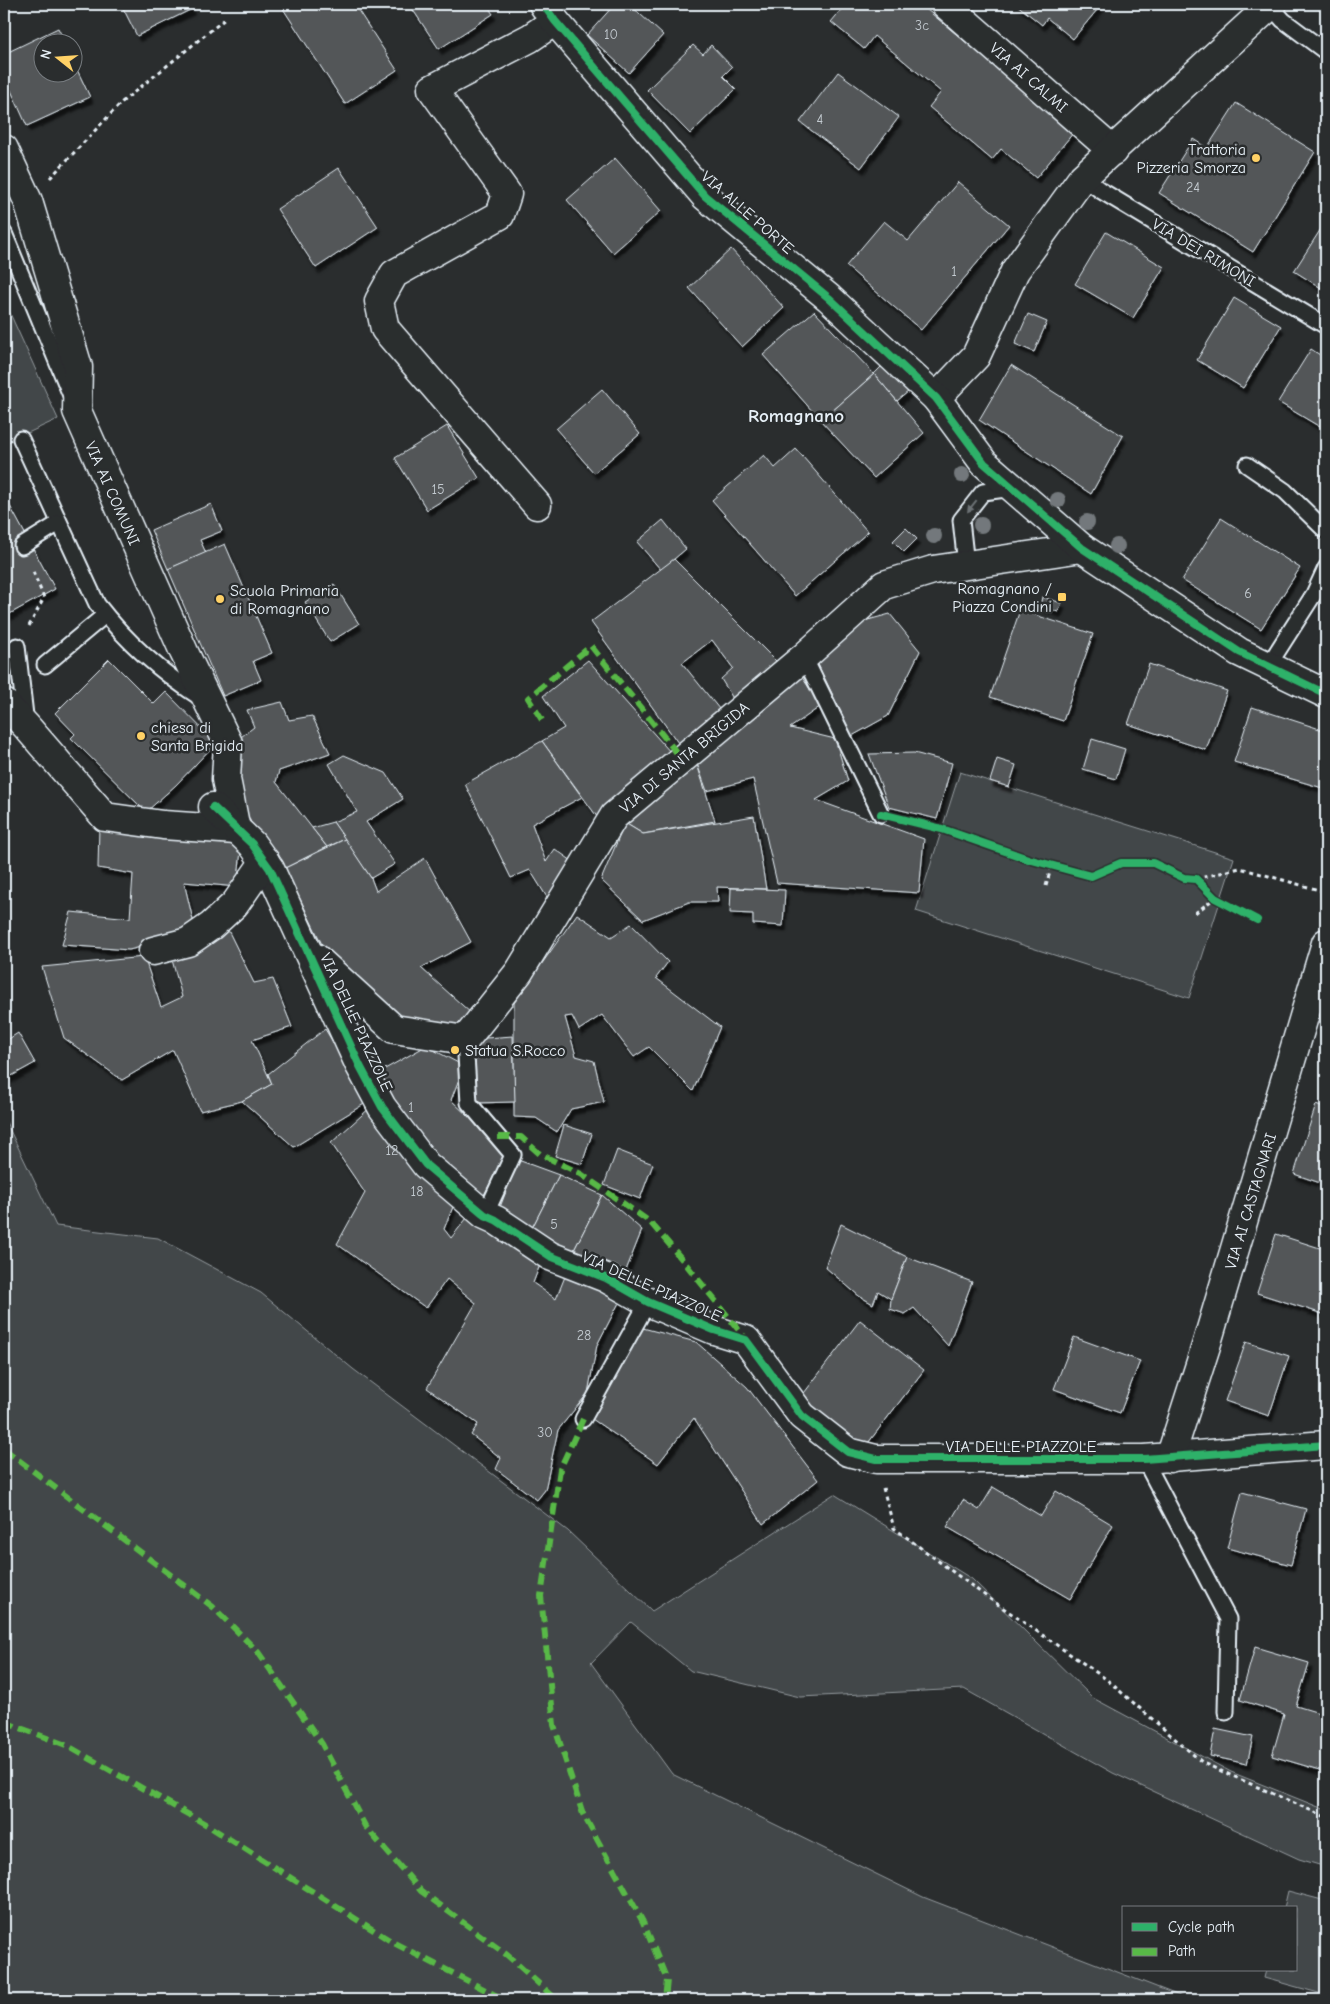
<svg xmlns="http://www.w3.org/2000/svg" width="1330" height="2004" viewBox="0 0 1330 2004" font-family="'Comic Neue',sans-serif">
	<style>
		.green { fill: #424648; stroke: #959ca0 }
		.building { fill: #535759; stroke: #e8f1f8; filter: url(#shadow) }
		.lines { fill: none; stroke-linecap: round; stroke-linejoin: round }
		.lane-casing { stroke: #e8f1f8; stroke-width: 19 }
		.street-casing { stroke: #e8f1f8; stroke-width: 31 }
		.secondary-casing { stroke: #e8f1f8; stroke-width: 31 }
		.path { stroke: #e8f1f8; stroke-width: 3; stroke-dasharray: 4 4; stroke-linecap: butt }
		.lane { stroke: #2a2d2e; stroke-width: 15 }
		.street { stroke: #2a2d2e; stroke-width: 28 }
		.secondary { stroke: #2a2d2e; stroke-width: 28 }
		.quiet { stroke: #58b947; stroke-width: 6; stroke-dasharray: 12 6; stroke-linecap: butt }
		.cycleway-casing { stroke: #2a2d2e; stroke-width: 11 }
		.cycleway { stroke: #2db169; stroke-width: 8 }
		.tree { fill: #73787b }
		.oneway { fill: #6c7275 }
		.poi-dot { fill: #ffd166; stroke: #2a2d2e; stroke-width: 2 }
		.labels { text-anchor: middle; stroke-width: 5; stroke-linejoin: round; paint-order: stroke }
		.number-label { font-size: 14px; fill: #c3cad0 }
		.street-label { font-size: 16px; fill: #e8f1f8; stroke: #2a2d2e }
		.poi-label { font-size: 16px; fill: #e8f1f8; stroke: #2a2d2e; text-anchor: start }
		.quarter-label { font-size: 19px; font-weight: bold; fill: #e8f1f8; stroke: #2a2d2e }
	</style>
	<defs>
		<filter id="shadow"><feDropShadow dx="3" dy="5.5" stdDeviation="1" flood-color="#0009"/></filter>
	</defs>
	<rect width="100%" height="100%" fill="#2a2d2e"/>
	<filter id="ink" filterUnits="userSpaceOnUse"><feTurbulence type="fractalNoise" baseFrequency=".02" numOctaves="2"/><feDisplacementMap in="SourceGraphic" scale="10" xChannelSelector="R" yChannelSelector="G"/><feConvolveMatrix kernelMatrix="1 2 1 2 8 2 1 2 1" color-interpolation-filters="sRGB"/></filter>
	<g filter="url(#ink)">
		<g class="green">
			<polygon points="4,300 58,419 4,444"/>
			<polygon points="960,772 1234,858 1189,998 916,911"/>
			<polygon points="4,1118 56,1226 158,1238 261,1293 353,1369 568,1531 652,1611 834,1494 972,1579 1093,1698 1231,1772 1326,1810 1326,1867 1299,1859 1113,1773 964,1689 800,1697 691,1671 631,1622 591,1663 672,1774 923,1897 1190,2000 4,2000"/>
			<polygon points="1288,1891 1326,1901 1326,1995 1264,1978 1266,1970 1296,1970 1296,1908 1284,1908"/>
		</g>
		<g class="building">
			<polygon points="121,4 189,4 192,9 137,36"/>
			<polygon points="280,4 354,4 397,70 345,104"/>
			<polygon points="409,4 486,4 493,14 439,49"/>
			<polygon points="615,4 629,4 663,35 629,73 587,35"/>
			<polygon points="846,4 920,4 1074,132 1036,178 1001,149 992,160 929,107 941,92 874,36 864,49 831,22"/>
			<polygon points="1016,4 1102,4 1073,39 1047,18 1042,25"/>
			<polygon points="58,28 65,42 42,42 42,72 72,72 72,59 90,97 27,126 4,75 4,54"/>
			<polygon points="693,45 703,54 711,45 732,67 723,76 736,89 690,134 647,90"/>
			<polygon points="838,72 899,117 861,168 800,122"/>
			<polygon points="1236,103 1315,152 1253,252 1159,193 1193,139 1207,148"/>
			<polygon points="615,158 661,211 613,253 567,200"/>
			<polygon points="339,168 378,227 316,268 277,209"/>
			<polygon points="958,182 1009,225 921,330 846,266 884,221 908,241"/>
			<polygon points="1326,221 1326,291 1294,271"/>
			<polygon points="1106,232 1164,267 1133,318 1075,284"/>
			<polygon points="731,249 784,308 742,347 689,288"/>
			<polygon points="1234,298 1281,326 1243,388 1197,360"/>
			<polygon points="814,311 874,374 821,421 763,355"/>
			<polygon points="1028,314 1047,322 1034,352 1015,344"/>
			<polygon points="1311,349 1326,359 1326,416 1320,427 1278,402"/>
			<polygon points="888,360 915,386 897,401 874,374"/>
			<polygon points="1011,365 1123,436 1091,494 979,420"/>
			<polygon points="874,374 924,433 874,478 821,421"/>
			<polygon points="602,389 640,434 594,473 556,429"/>
			<polygon points="447,426 479,478 427,510 395,458"/>
			<polygon points="796,449 868,532 795,596 712,500 764,455 775,468"/>
			<polygon points="4,495 55,589 4,617"/>
			<polygon points="211,504 222,531 200,540 206,553 168,569 151,530"/>
			<polygon points="1221,518 1300,568 1261,629 1182,580"/>
			<polygon points="663,520 686,549 661,570 637,542"/>
			<polygon points="906,528 917,539 904,552 893,541"/>
			<polygon points="225,544 272,653 253,661 261,680 223,696 168,569"/>
			<polygon points="674,559 781,666 734,700 721,679 733,668 712,640 682,663 724,715 681,747 591,622"/>
			<polygon points="334,584 359,624 330,642 305,602"/>
			<polygon points="1042,597 1062,603 1058,612 1040,606"/>
			<polygon points="1020,610 1093,634 1063,721 990,697"/>
			<polygon points="890,614 920,651 888,716 852,736 815,658 853,624"/>
			<polygon points="109,659 154,704 166,692 216,743 176,785 146,812 71,738 75,734 55,713"/>
			<polygon points="588,660 672,754 598,818 542,741 564,728 543,696"/>
			<polygon points="1149,664 1227,691 1206,750 1128,724"/>
			<polygon points="798,671 821,706 790,728 835,739 848,781 816,800 924,839 919,893 777,883 753,779 707,791 696,761"/>
			<polygon points="282,702 289,720 312,716 330,753 279,771 276,782 327,847 285,868 252,825 233,781 233,743 254,727 247,710"/>
			<polygon points="1252,707 1326,731 1326,789 1234,762"/>
			<polygon points="1092,739 1125,749 1116,779 1083,769"/>
			<polygon points="542,741 582,797 532,824 546,862 555,849 579,866 553,907 530,870 511,878 465,784"/>
			<polygon points="914,753 952,763 937,819 889,807 869,754"/>
			<polygon points="344,755 386,773 403,799 366,822 395,864 371,878 333,822 357,812 329,764"/>
			<polygon points="997,759 1016,765 1009,787 990,781"/>
			<polygon points="696,761 715,821 643,834 625,823"/>
			<polygon points="754,816 766,889 717,887 718,902 689,902 643,920 601,880 625,823 643,834"/>
			<polygon points="333,822 345,839 327,847 312,828"/>
			<polygon points="99,825 242,841 237,887 184,882 196,933 129,950 62,945 71,912 130,918 133,874 98,868"/>
			<polygon points="345,839 371,878 376,891 425,858 471,942 421,968 472,1014 447,1035 399,1026 332,965 285,868"/>
			<polygon points="731,888 785,890 783,926 753,924 753,914 730,913"/>
			<polygon points="577,914 611,937 631,924 668,962 656,978 720,1027 693,1091 649,1047 634,1057 602,1015 579,1030 572,1016 565,1017 576,1056 594,1061 604,1102 571,1109 557,1132 536,1118 514,1117 514,1003"/>
			<polygon points="228,930 254,983 273,979 292,1027 252,1040 272,1084 242,1101 200,1111 173,1050 122,1080 64,1038 42,967 144,957 161,1007 182,997 171,956"/>
			<polygon points="325,1029 369,1101 294,1147 242,1101 272,1084 268,1074"/>
			<polygon points="18,1033 35,1063 6,1079 4,1076 4,1042"/>
			<polygon points="513,1036 515,1102 475,1103 472,1039"/>
			<polygon points="426,1046 464,1066 451,1100 506,1152 480,1203 428,1159 376,1074"/>
			<polygon points="1316,1105 1326,1109 1326,1185 1294,1174"/>
			<polygon points="372,1106 457,1197 444,1229 451,1238 471,1213 543,1257 533,1283 556,1299 568,1269 622,1297 597,1345 588,1393 558,1430 545,1490 537,1500 496,1469 501,1458 471,1435 478,1424 427,1388 476,1303 447,1279 426,1308 337,1244 365,1193 331,1143"/>
			<polygon points="564,1125 592,1134 582,1164 555,1156"/>
			<polygon points="617,1150 653,1164 640,1199 604,1185"/>
			<polygon points="518,1160 559,1175 529,1234 497,1215"/>
			<polygon points="559,1175 602,1195 570,1258 529,1234"/>
			<polygon points="602,1195 642,1230 621,1283 570,1258"/>
			<polygon points="841,1224 907,1257 891,1299 878,1291 873,1304 859,1296 825,1267"/>
			<polygon points="1276,1234 1326,1250 1326,1315 1257,1293"/>
			<polygon points="907,1257 972,1282 948,1346 914,1308 905,1314 890,1309 891,1299"/>
			<polygon points="860,1320 924,1370 865,1447 801,1397"/>
			<polygon points="639,1327 696,1342 747,1387 818,1480 763,1524 694,1418 658,1464 592,1419"/>
			<polygon points="1074,1337 1140,1361 1120,1413 1054,1389"/>
			<polygon points="1246,1342 1289,1356 1269,1416 1225,1401"/>
			<polygon points="993,1487 1041,1516 1056,1491 1113,1525 1070,1599 947,1527 963,1500 979,1510"/>
			<polygon points="1242,1492 1306,1509 1291,1565 1227,1548"/>
			<polygon points="1255,1647 1309,1663 1296,1706 1326,1715 1326,1772 1272,1756 1284,1714 1240,1700"/>
			<polygon points="1215,1729 1253,1737 1247,1764 1210,1756"/>
		</g>
		<g class="lines">
			<g class="lane-casing">
				<g id="lane">
					<polyline points="1270,5 1283,20 1326,52"/>
					<polyline points="1083,177 1100,190 1326,326"/>
					<polyline points="4,233 72,398"/>
					<path d="M21 439 97 604C127 643 163 674 204 700"/>
					<polyline points="1247,465 1285,491 1326,531"/>
					<polyline points="22,546 59,523"/>
					<polyline points="966,565 961,520 983,492 1013,488"/>
					<polyline points="17,646 26,724"/>
					<polyline points="804,657 881,814"/>
					<polyline points="45,665 105,615"/>
					<polyline points="1268,666 1314,594 1326,568"/>
					<polyline points="465,1040 469,1103 513,1155 485,1215"/>
					<polyline points="583,1419 648,1302"/>
					<polyline points="1144,1459 1228,1619 1226,1712"/>
				</g>
			</g>
			<g class="street-casing">
				<g id="street">
					<polyline points="945,4 1113,151"/>
					<polyline points="4,149 28,201 78,367 77,411 184,652 228,743 226,779 236,830 163,825 105,817 26,726 4,703"/>
					<polyline points="936,398 976,356 1015,271 1083,177 1272,4"/>
					<polyline points="537,505 385,329 379,301 394,274 500,215 507,194 432,89 530,38 555,21"/>
					<polyline points="213,807 252,844 270,869 360,1066 382,1107 426,1165 485,1215 496,1220 550,1256 606,1278 648,1302 714,1330 746,1340 802,1416 848,1452 876,1459 1144,1459 1326,1445"/>
					<polyline points="153,951 188,942 211,926 235,904 265,861"/>
					<polyline points="316,958 394,1029 465,1040 519,972 614,816 804,657 884,585 933,570 1082,548"/>
					<polyline points="1170,1458 1206,1346 1326,943"/>
				</g>
			</g>
			<g class="secondary-casing">
				<polyline id="secondary" points="543,4 555,21 705,196 829,298 936,398 984,463 1082,548 1239,652 1326,694"/>
			</g>
			<g class="path">
				<polyline points="50,178 122,102 225,19"/>
				<polyline points="29,626 44,598 32,569"/>
				<polyline points="1196,879 1240,868 1326,892"/>
				<polyline points="1046,886 1052,865"/>
				<polyline points="1195,913 1215,898"/>
				<polyline points="883,1488 894,1528 980,1592 1106,1679 1203,1763 1326,1817"/>
			</g>
			<use href="#lane" class="lane"/>
			<use href="#street" class="street"/>
			<use href="#secondary" class="secondary"/>
			<g class="quiet">
				<polyline points="542,720 528,698 591,646 681,758"/>
				<polyline points="498,1137 521,1137 540,1154 581,1174 650,1222 681,1258 746,1339"/>
				<polyline points="583,1419 560,1469 541,1596 554,1725 583,1814 643,1922 667,1980 665,2000"/>
				<polyline points="4,1449 213,1607 258,1652 322,1744 365,1826 421,1891 507,1955 557,2000"/>
				<polyline points="4,1722 66,1745 207,1825 394,1943 505,2000"/>
			</g>
			<g class="cycleway-casing">
				<g id="cycleway">
					<polyline points="543,4 555,21 705,196 829,298 936,398 984,463 1082,548 1239,652 1326,694"/>
					<polyline points="213,807 252,844 270,869 360,1066 382,1107 426,1165 485,1215 496,1220 550,1256 606,1278 648,1302 714,1330 746,1340 802,1416 848,1452 876,1459 1144,1459 1326,1445"/>
					<polyline points="881,814 942,829 1028,859 1091,876 1121,863 1153,863 1184,878 1196,879 1215,898 1257,920"/>
				</g>
			</g>
			<use href="#cycleway" class="cycleway"/>
		</g>
		<g class="tree">
			<circle cx="962" cy="475" r="8"/>
			<circle cx="1058" cy="500" r="8"/>
			<circle cx="1087" cy="522" r="8"/>
			<circle cx="981" cy="525" r="8"/>
			<circle cx="934" cy="536" r="8"/>
			<circle cx="1117" cy="546" r="8"/>
		</g>
		<defs><path id="oneway-solid" d="M-6-.8H1V-3.2L6.5 0L1 3.2V.8H-6Z" transform="scale(1.25)"/></defs>
		<use class="oneway" href="#oneway-solid" transform="translate(972 506) rotate(128)"/>
	</g>
	<g class="poi-dot">
		<circle cx="1256" cy="158" r="5"/>
		<rect x="1057" y="592" width="10" height="10" rx="2.5"/>
		<circle cx="220" cy="599" r="5"/>
		<circle cx="141" cy="736" r="5"/>
		<circle cx="455" cy="1050" r="5"/>
	</g>
	<g class="labels">
		<g class="number-label">
			<text x="922" y="30">3c</text>
			<text x="611" y="39">10</text>
			<text x="820" y="124">4</text>
			<text x="1193" y="192">24</text>
			<text x="954" y="276">1</text>
			<text x="438" y="494">15</text>
			<text x="1248" y="598">6</text>
			<text x="411" y="1112">1</text>
			<text x="392" y="1155">12</text>
			<text x="417" y="1196">18</text>
			<text x="554" y="1229">5</text>
			<text x="584" y="1340">28</text>
			<text x="545" y="1437">30</text>
		</g>
		<g class="street-label">
			<text transform="translate(1029 77) rotate(41)" y="6">VIA AI CALMI</text>
			<text transform="translate(748 212) rotate(41)" y="6">VIA ALLE PORTE</text>
			<text transform="translate(1204 252) rotate(31)" y="6">VIA DEI RIMONI</text>
			<text transform="translate(113 493) rotate(66)" y="6">VIA AI COMUNI</text>
			<text transform="translate(684 757) rotate(-40)" y="6">VIA DI SANTA BRIGIDA</text>
			<text transform="translate(357 1022) rotate(65)" y="6">VIA DELLE PIAZZOLE</text>
			<text transform="translate(1250 1201) rotate(-73)" y="6">VIA AI CASTAGNARI</text>
			<text transform="translate(652 1286) rotate(24)" y="6">VIA DELLE PIAZZOLE</text>
			<text x="1021" y="1452">VIA DELLE PIAZZOLE</text>
		</g>
		<g class="poi-label">
			<text x="1246" y="155" text-anchor="end">Trattoria<tspan x="1246" dy="18">Pizzeria Smorza</tspan></text>
			<text x="1052" y="594" text-anchor="end">Romagnano /<tspan x="1052" dy="18">Piazza Condini</tspan></text>
			<text x="230" y="596">Scuola Primaria<tspan x="230" dy="18">di Romagnano</tspan></text>
			<text x="151" y="733">chiesa di<tspan x="151" dy="18">Santa Brigida</tspan></text>
			<text x="465" y="1056">Statua S.Rocco</text>
		</g>
		<g class="quarter-label">
			<text x="796" y="422">Romagnano</text>
		</g>
	</g>
	<rect width="1330" height="2004" fill="none" stroke="#2a2d2e" stroke-width="20"/>
	<rect x="10" y="10" width="1310" height="1984" fill="none" stroke="#e8f1f8" stroke-width="2" filter="url(#ink)"/>
	<rect x="1122" y="1906" width="175" height="65" fill="#2a2d2e" stroke="#767b7f"/>
	<rect x="1132" y="1923" width="25" height="8" fill="#2db169" stroke="#767b7f"/>
	<text x="1168" y="1932" font-size="15" fill="#e8f1f8">Cycle path</text>
	<rect x="1132" y="1948" width="25" height="8" fill="#58b947" stroke="#767b7f"/>
	<text x="1168" y="1956" font-size="15" fill="#e8f1f8">Path</text>
	<g transform="translate(58 58) rotate(287)"><circle r="24" fill="#2a2d2e" stroke="#767b7f"/>
	<path d="M0-4L9 19L0 12L-9 19Z" fill="#ffd166"/>
	<text y="-8" font-size="14" font-weight="bold" text-anchor="middle" fill="#e8f1f8">N</text>
	</g>
</svg>
